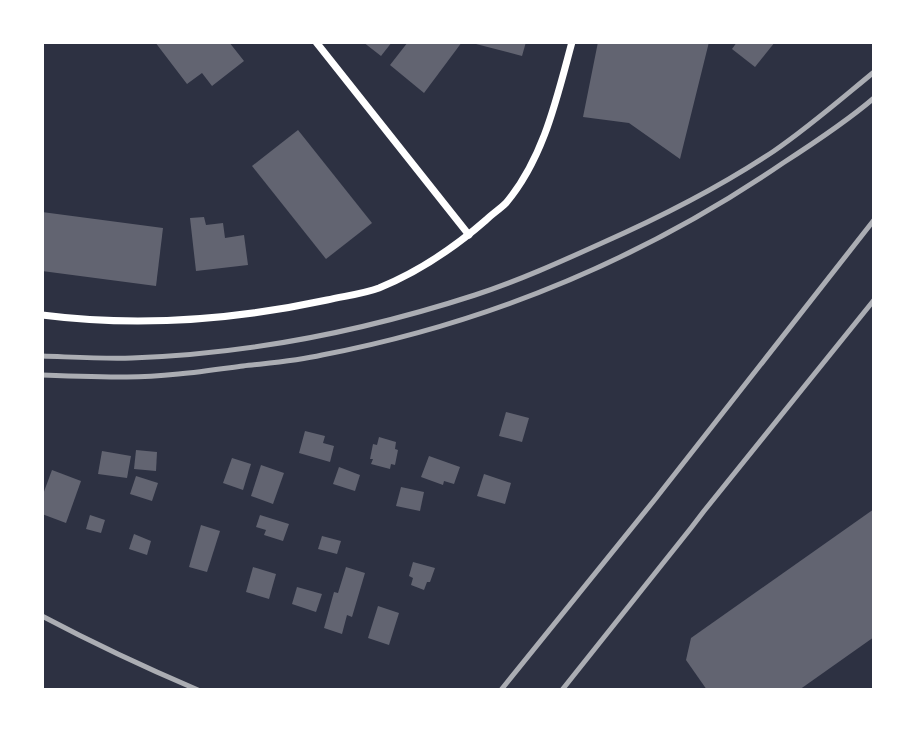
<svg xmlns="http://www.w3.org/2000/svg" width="916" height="732" viewBox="0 0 916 732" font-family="Roboto,sans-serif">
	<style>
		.building { fill: #626471 }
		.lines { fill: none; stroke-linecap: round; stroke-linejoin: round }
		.minor { stroke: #fff; stroke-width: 7 }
		.rail { stroke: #abadb3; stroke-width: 5 }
	</style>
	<rect width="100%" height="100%" fill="#2d3142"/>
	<g class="building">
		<polygon points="155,42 229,42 244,61 212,86 202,73 187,84"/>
		<polygon points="363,42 392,42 381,56"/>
		<polygon points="408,42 462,42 424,93 390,65"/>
		<polygon points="476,42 526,42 522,56 476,44"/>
		<polygon points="598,42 709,42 680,159 629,123 583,117"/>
		<polygon points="737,42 775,42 755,67 732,49"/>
		<polygon points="298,130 372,223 326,259 252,166"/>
		<polygon points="42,212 163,228 156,286 42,271"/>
		<polygon points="204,217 206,225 223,223 225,238 244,235 248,265 196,271 190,218"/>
		<polygon points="506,412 529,418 522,442 499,436"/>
		<polygon points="305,431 325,436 323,443 334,446 330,462 299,453"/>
		<polygon points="379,437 396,442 395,449 398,450 395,465 391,464 390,469 371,464 373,459 370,459 373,444 377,445"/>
		<polygon points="136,450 157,452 156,471 134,469"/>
		<polygon points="102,451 131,456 127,478 98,474"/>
		<polygon points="429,456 460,467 454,484 444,481 443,485 421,477"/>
		<polygon points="232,458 251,464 243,490 223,483"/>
		<polygon points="261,465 284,473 273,504 251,496"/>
		<polygon points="339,467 360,475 355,491 333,484"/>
		<polygon points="52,470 81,481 66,523 42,514 42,497"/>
		<polygon points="484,474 511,483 505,504 477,496"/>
		<polygon points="136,476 158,483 152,501 130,494"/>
		<polygon points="401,487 424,492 420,511 396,506"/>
		<polygon points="874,509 874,637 799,690 707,690 686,660 691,638"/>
		<polygon points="90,515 105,520 101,533 86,529"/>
		<polygon points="260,515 289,524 283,541 264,535 266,530 256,527"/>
		<polygon points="201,525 220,531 207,572 189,567"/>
		<polygon points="134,534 151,541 147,555 129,549"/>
		<polygon points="322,536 341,541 337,554 318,549"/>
		<polygon points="413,562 435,568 430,582 427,582 424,590 411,585 413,578 409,576"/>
		<polygon points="253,567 276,574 269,599 246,592"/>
		<polygon points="346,567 365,573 352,617 347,615 342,634 324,628 334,592 338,593"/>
		<polygon points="297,587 322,594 316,612 292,604"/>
		<polygon points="378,606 399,613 389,645 368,638"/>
	</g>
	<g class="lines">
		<g class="minor">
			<polyline points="316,42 469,235"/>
			<path d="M42 315C136 327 234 320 327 300 344 296 363 294 379 288 418 272 454 248 486 220 492 214 500 209 506 203 544 158 557 97 572 42"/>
		</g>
		<g class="rail">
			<path d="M42 356C72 357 102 359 132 358 248 354 364 331 475 295 518 281 560 262 602 243 661 217 720 187 774 151 809 127 841 99 874 72"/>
			<path d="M42 375C70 376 99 377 127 377 165 377 205 371 243 366 269 363 296 361 322 355 488 323 644 258 783 163 814 143 846 122 874 98"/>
			<path d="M42 616C93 643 144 667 198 690"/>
			<polyline points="501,690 656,498 874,220"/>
			<polyline points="562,690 691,528 704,511 874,300"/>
		</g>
	</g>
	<rect width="916" height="732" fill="none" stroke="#ffffff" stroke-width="88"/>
</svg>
